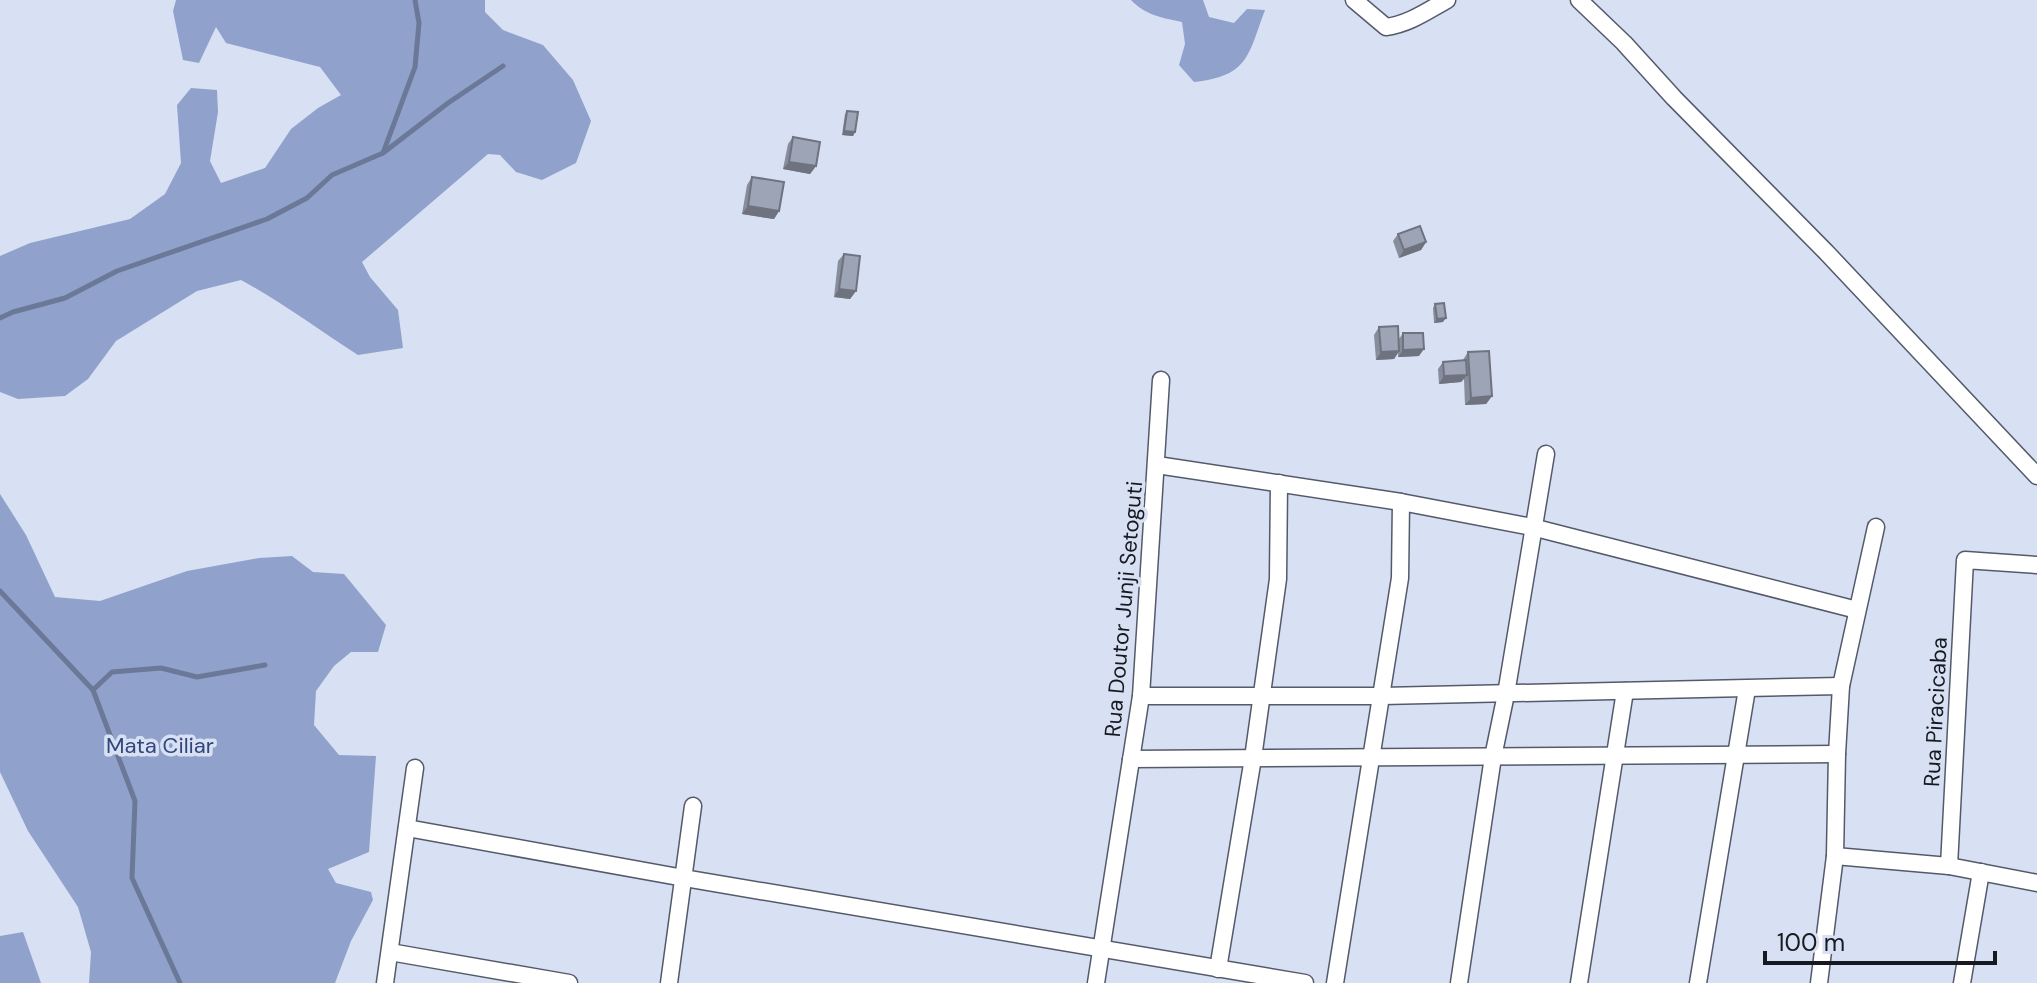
<svg xmlns="http://www.w3.org/2000/svg" width="2037" height="983" viewBox="0 0 2037 983" font-family="'DM Sans',sans-serif">
	<style>
		.forest { fill: #90a2cb }
		.lines { fill: none; stroke-linecap: round; stroke-linejoin: round }
		.stream { stroke: #6b7898; stroke-width: 5 }
		.minor-casing { stroke: #535a6a; stroke-width: 19 }
		.minor { stroke: #fff; stroke-width: 16 }
		.wall { fill: #878d9d }
		.shaded-wall { fill: #6e737f }
		.building { fill: #9da4b6; stroke: #6e737f; stroke-width: 2 }
		.labels { text-anchor: middle; stroke-width: 7; stroke-linejoin: round; paint-order: stroke }
		.street-label { font-size: 22px; fill: #161920; stroke: #d8e0f3 }
		.park-label { font-size: 22px; fill: #33467c; stroke: #d8e0f3 }
	</style>
	<rect width="100%" height="100%" fill="#d8e0f3"/>
	<g class="forest">
		<path d="M176 0H485V12L503 30 543 45 573 80 591 121 576 163 542 180 516 172 500 155 488 154 362 262 370 277 398 310 403 348 358 355C319 330 282 302 241 280L197 291 116 341 88 379 65 396 18 399 0 392V256L30 243 130 219 165 194 181 163 177 105 191 88 217 90 218 112 210 161 221 183 265 168 291 129 318 108 341 95 320 67 226 43 216 27 199 63 183 60 173 11Z"/>
		<path d="M1131 0H1203L1209 17 1234 23 1247 9 1265 10C1248 55 1249 76 1194 82L1179 65 1185 44 1182 22C1163 18 1145 15 1131 0Z"/>
		<polygon points="0,494 26,535 55,597 100,601 187,571 259,558 292,556 313,572 344,574 386,625 378,652 351,652 334,666 316,691 314,725 339,755 376,756 369,852 328,869 336,883 371,892 373,900 351,941 335,983 89,983 91,952 78,907 28,831 0,772"/>
		<polygon points="23,932 41,983 0,983 0,936"/>
	</g>
	<g class="lines">
		<g class="stream">
			<polyline points="383,153 415,67 419,23 415,0"/>
			<polyline points="0,318 13,312 65,298 117,271 267,219 307,198 332,175 383,153 448,103 503,66"/>
			<polyline points="0,591 93,690 135,801 132,878 180,983"/>
			<polyline points="93,690 112,672 161,668 197,677 265,665"/>
		</g>
		<g class="minor-casing">
			<g id="minor">
				<path d="M1354 0 1386 27C1409 24 1427 11 1447 0"/>
				<polyline points="1579,0 1624,43 1674,98 1826,252 2037,476"/>
				<polyline points="1157,465 1401,502 1532,527 1857,610"/>
				<polyline points="1141,696 1382,696 1841,686"/>
				<polyline points="1131,759 1837,754"/>
				<polyline points="407,828 684,878 1305,983"/>
				<polyline points="1835,856 1949,866 2037,883"/>
				<polyline points="1949,866 1965,560 2037,565"/>
				<polyline points="390,952 569,983"/>
				<polyline points="1218,969 1253,758 1278,579 1279,483"/>
				<polyline points="385,983 415,768"/>
				<polyline points="669,983 693,806"/>
				<polyline points="1096,983 1141,696 1161,380"/>
				<polyline points="1335,983 1400,578 1401,502"/>
				<polyline points="1459,983 1493,757 1506,694 1546,454"/>
				<polyline points="1579,983 1625,691"/>
				<polyline points="1698,983 1747,689"/>
				<polyline points="1819,983 1835,856 1837,754 1841,686 1876,527"/>
				<polyline points="1962,983 1981,872"/>
			</g>
		</g>
		<use href="#minor" class="minor"/>
	</g>
	<g class="wall">
		<polygon points="847,111 855,132 853,136 842,135 845,114"/>
		<polygon points="793,137 816,166 810,174 783,169 788,144"/>
		<polygon points="752,177 779,211 774,219 742,214 747,185"/>
		<polygon points="1398,234 1426,242 1421,250 1399,258 1393,241"/>
		<polygon points="844,254 856,291 850,299 834,297 838,261"/>
		<polygon points="1435,304 1443,322 1434,323 1433,308"/>
		<polygon points="1379,327 1399,339 1403,333 1419,356 1398,357 1398,353 1394,359 1376,360 1374,335"/>
		<polygon points="1468,352 1492,396 1486,404 1465,405 1464,379 1461,382 1439,384 1438,369 1443,362 1463,360"/>
	</g>
	<g class="shaded-wall">
		<polygon points="844,131 855,132 853,136 842,135"/>
		<polygon points="789,162 816,166 810,174 783,169"/>
		<polygon points="748,206 779,211 774,219 742,214"/>
		<polygon points="1426,242 1421,250 1399,258 1404,250"/>
		<polygon points="839,289 856,291 850,299 834,297"/>
		<polygon points="1446,318 1443,322 1434,323 1437,319"/>
		<polygon points="1424,349 1419,356 1398,357 1403,350"/>
		<polygon points="1399,351 1394,359 1376,360 1381,352"/>
		<polygon points="1467,375 1461,382 1439,384 1444,376"/>
		<polygon points="1492,396 1486,404 1465,405 1471,398"/>
	</g>
	<g class="building">
		<polygon points="847,111 858,112 855,132 844,131"/>
		<polygon points="793,137 820,142 816,166 789,162"/>
		<polygon points="752,177 784,182 779,211 748,206"/>
		<polygon points="1420,226 1426,242 1404,250 1398,234"/>
		<polygon points="844,254 860,256 856,291 839,289"/>
		<polygon points="1444,303 1446,318 1437,319 1435,304"/>
		<polygon points="1398,326 1399,351 1381,352 1379,327"/>
		<polygon points="1403,333 1423,333 1424,349 1403,350"/>
		<polygon points="1489,351 1492,396 1471,398 1468,352"/>
		<polygon points="1466,360 1467,375 1444,376 1443,362"/>
	</g>
	<g class="labels">
		<g class="street-label">
			<text transform="translate(1123 609) rotate(-85)" y="8">Rua Doutor Junji Setoguti</text>
			<text transform="translate(1935 712) rotate(-87)" y="8">Rua Piracicaba</text>
		</g>
		<g class="park-label">
			<text x="160" y="753">Mata Ciliar</text>
		</g>
	</g>
	<path d="M1765 951v12h230v-12" fill="none" stroke="#161920" stroke-width="4"/>
	<text x="1777" y="951" font-size="24" fill="#161920" stroke="#d8e0f3" stroke-width="6" paint-order="stroke">100 m</text>
</svg>
